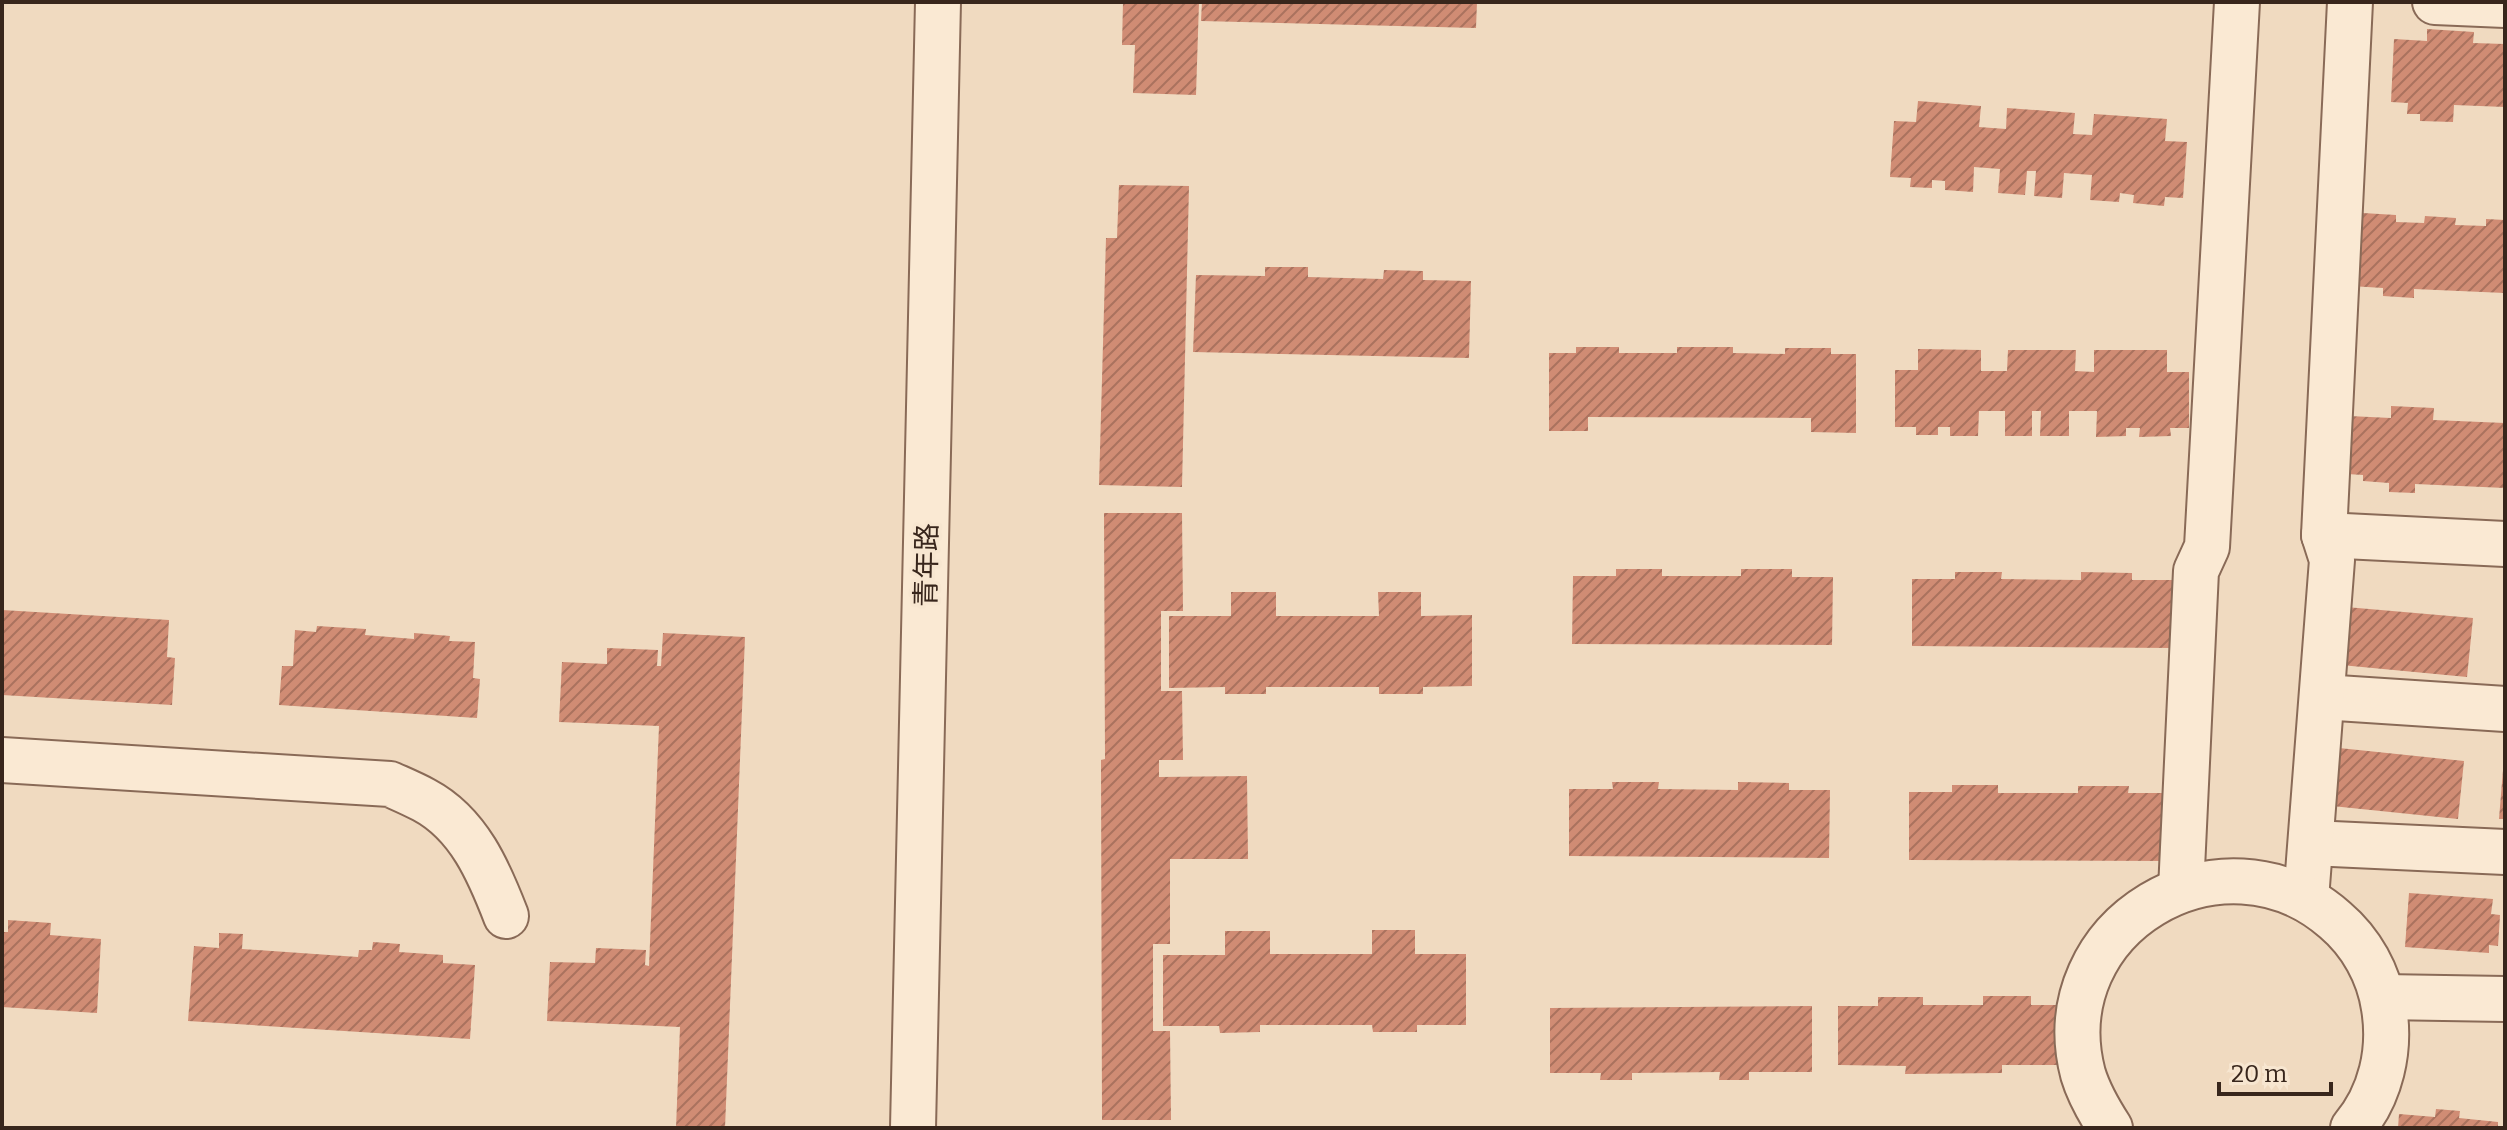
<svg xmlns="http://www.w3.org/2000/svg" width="2507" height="1130" viewBox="0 0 2507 1130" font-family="Bitter,'Noto Sans SC',serif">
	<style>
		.building { fill: url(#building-hatch) }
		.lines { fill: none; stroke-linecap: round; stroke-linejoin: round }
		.minor-casing { stroke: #896a57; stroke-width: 48 }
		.minor { stroke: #fae9d3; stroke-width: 44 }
		.labels { text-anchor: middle; stroke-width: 7; stroke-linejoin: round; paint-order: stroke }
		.street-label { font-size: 28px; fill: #38261c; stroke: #f7e6d0 }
	</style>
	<defs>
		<pattern id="building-hatch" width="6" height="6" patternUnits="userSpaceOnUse" patternTransform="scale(2)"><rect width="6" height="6" fill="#d08c74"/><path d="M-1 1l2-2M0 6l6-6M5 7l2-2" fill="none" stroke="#aa725e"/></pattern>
	</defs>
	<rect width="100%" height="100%" fill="#f0dac0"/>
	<g class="building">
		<polygon points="1123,2 1199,2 1196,95 1133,93 1135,45 1122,45"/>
		<polygon points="1202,2 1477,2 1476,28 1201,21"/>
		<polygon points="2427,29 2474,32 2473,43 2505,44 2505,107 2454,105 2453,122 2420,121 2420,114 2407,114 2408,103 2391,102 2394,39 2427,41"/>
		<polygon points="1918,101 1981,106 1979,127 2006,129 2007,108 2075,113 2073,134 2092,135 2094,114 2167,119 2165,141 2187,142 2183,198 2165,197 2164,206 2133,203 2134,195 2120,193 2119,202 2090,200 2092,175 2064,173 2062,198 2034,196 2036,171 2027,171 2025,195 1998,193 2000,169 1974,167 1973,192 1945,190 1945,181 1932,180 1932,188 1910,187 1911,178 1890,177 1894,121 1916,122"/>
		<polygon points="1119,185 1189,186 1182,487 1099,485 1106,238 1117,238"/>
		<polygon points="2363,213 2396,215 2396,222 2424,223 2425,216 2456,218 2455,225 2486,226 2486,219 2505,220 2505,293 2414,289 2414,298 2383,296 2383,288 2351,286 2347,229 2362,230"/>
		<polygon points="1265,267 1308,267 1308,277 1383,279 1384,270 1423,271 1423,280 1471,281 1469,358 1193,352 1196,275 1265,276"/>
		<polygon points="1576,347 1619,347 1619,353 1677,353 1677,347 1733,347 1733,353 1785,354 1785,348 1831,348 1831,354 1856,354 1856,433 1811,432 1811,418 1588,417 1588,431 1549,431 1549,353 1576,353"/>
		<polygon points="1918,349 1981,350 1981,371 2007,371 2008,350 2076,350 2075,371 2094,372 2094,350 2167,350 2167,372 2189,372 2189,428 2170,428 2171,436 2139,437 2140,428 2126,428 2126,436 2096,437 2097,411 2069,411 2069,436 2040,436 2041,411 2032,411 2032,436 2005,436 2005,411 1979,411 1978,436 1950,436 1950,427 1938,427 1938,435 1916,435 1916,427 1895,427 1895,370 1918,370"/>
		<polygon points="2391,406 2434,408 2433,420 2505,423 2505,488 2415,484 2415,493 2389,492 2389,483 2363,481 2363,475 2347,474 2349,416 2391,418"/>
		<polygon points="1104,513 1182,513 1183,611 1161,611 1161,691 1182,691 1183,760 1159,760 1159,777 1247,776 1248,859 1170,859 1170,944 1153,944 1153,1031 1170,1031 1171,1120 1102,1120 1101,760 1105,759"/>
		<polygon points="1616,569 1662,569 1662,576 1741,576 1741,569 1792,569 1792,577 1833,577 1832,645 1572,644 1573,576 1616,576"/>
		<polygon points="1955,572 2002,572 2001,579 2081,580 2081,572 2132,573 2132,580 2172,580 2172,648 1912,646 1912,579 1955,579"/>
		<polygon points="1231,592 1276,592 1276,616 1379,616 1378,592 1421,592 1421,616 1472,615 1472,686 1423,687 1423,694 1379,694 1379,687 1266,687 1266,694 1225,694 1225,687 1169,688 1169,616 1231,616"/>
		<polygon points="2346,607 2473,618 2467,677 2341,665"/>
		<polygon points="2,610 169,620 167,657 175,658 172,705 2,695"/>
		<polygon points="317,626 366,629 365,635 414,639 414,633 450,636 449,641 475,642 473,678 480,679 477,718 279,705 282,666 293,666 295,630 316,632"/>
		<polygon points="663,633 745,637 725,1128 676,1128 680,1027 547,1021 550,962 595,963 596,948 646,950 645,965 649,966 659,726 559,722 562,662 607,664 607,648 658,650 657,666 661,666"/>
		<polygon points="2339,748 2464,761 2458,819 2332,806"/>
		<polygon points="2503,770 2505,770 2505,819 2499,819"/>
		<polygon points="1612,782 1659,782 1658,789 1738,790 1738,782 1789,783 1789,790 1830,790 1829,858 1569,856 1569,789 1613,789"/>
		<polygon points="1952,785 1998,785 1998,793 2078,793 2078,786 2129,786 2128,793 2169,793 2169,861 1909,860 1909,792 1952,792"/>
		<polygon points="2409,893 2493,899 2491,914 2500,915 2498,946 2489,945 2489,953 2405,947"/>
		<polygon points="8,920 51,923 50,935 101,939 97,1013 2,1007 2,932 8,932"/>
		<polygon points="1372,930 1415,930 1415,954 1466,954 1466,1025 1417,1025 1417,1032 1373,1032 1372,1025 1260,1025 1260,1032 1220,1033 1219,1026 1163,1026 1163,955 1225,955 1225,931 1270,931 1270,954 1372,954"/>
		<polygon points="219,933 243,934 242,949 358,957 359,950 372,950 373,942 400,944 399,952 443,955 443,963 475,965 470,1039 188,1021 194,946 219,948"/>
		<polygon points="1983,996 2031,996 2031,1005 2073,1005 2073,1065 2002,1065 2002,1073 1905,1074 1906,1066 1838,1065 1838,1006 1878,1006 1878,997 1923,997 1923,1005 1983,1005"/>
		<polygon points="1812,1006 1812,1072 1749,1072 1749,1080 1719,1080 1720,1072 1632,1073 1632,1080 1600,1080 1601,1073 1550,1073 1550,1008"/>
		<polygon points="2436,1109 2460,1111 2459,1118 2498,1122 2498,1128 2398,1128 2399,1114 2435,1117"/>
	</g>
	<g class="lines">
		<g class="minor-casing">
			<g id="minor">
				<polyline points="2435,2 2505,5"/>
				<polyline points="2324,535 2505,544"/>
				<polyline points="2322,697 2505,709"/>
				<path d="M2 760 390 784C401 789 413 794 424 800 469 824 489 872 506 916"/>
				<polyline points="2311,843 2505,852"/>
				<polyline points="2181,890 2196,571 2207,547 2237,2"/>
				<polyline points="2306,899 2332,560 2324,535 2350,2"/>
				<polyline points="2383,997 2505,999"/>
				<polyline points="913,1128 938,2"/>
				<path d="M2110 1128C2099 1111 2089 1094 2083 1074 2044 926 2222 821 2335 920 2361 942 2379 974 2384 1008 2391 1050 2381 1095 2353 1128"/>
			</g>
		</g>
		<use href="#minor" class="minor"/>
	</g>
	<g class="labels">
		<g class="street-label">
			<text transform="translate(926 565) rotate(-89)" y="10">青年路</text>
		</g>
	</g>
	<rect width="2507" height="1130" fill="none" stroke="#38261c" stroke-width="8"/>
	<path d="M2219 1082v12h112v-12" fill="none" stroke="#38261c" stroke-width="4"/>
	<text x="2231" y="1082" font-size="24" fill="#38261c" stroke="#f7e6d0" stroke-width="6" paint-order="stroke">20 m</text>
</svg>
